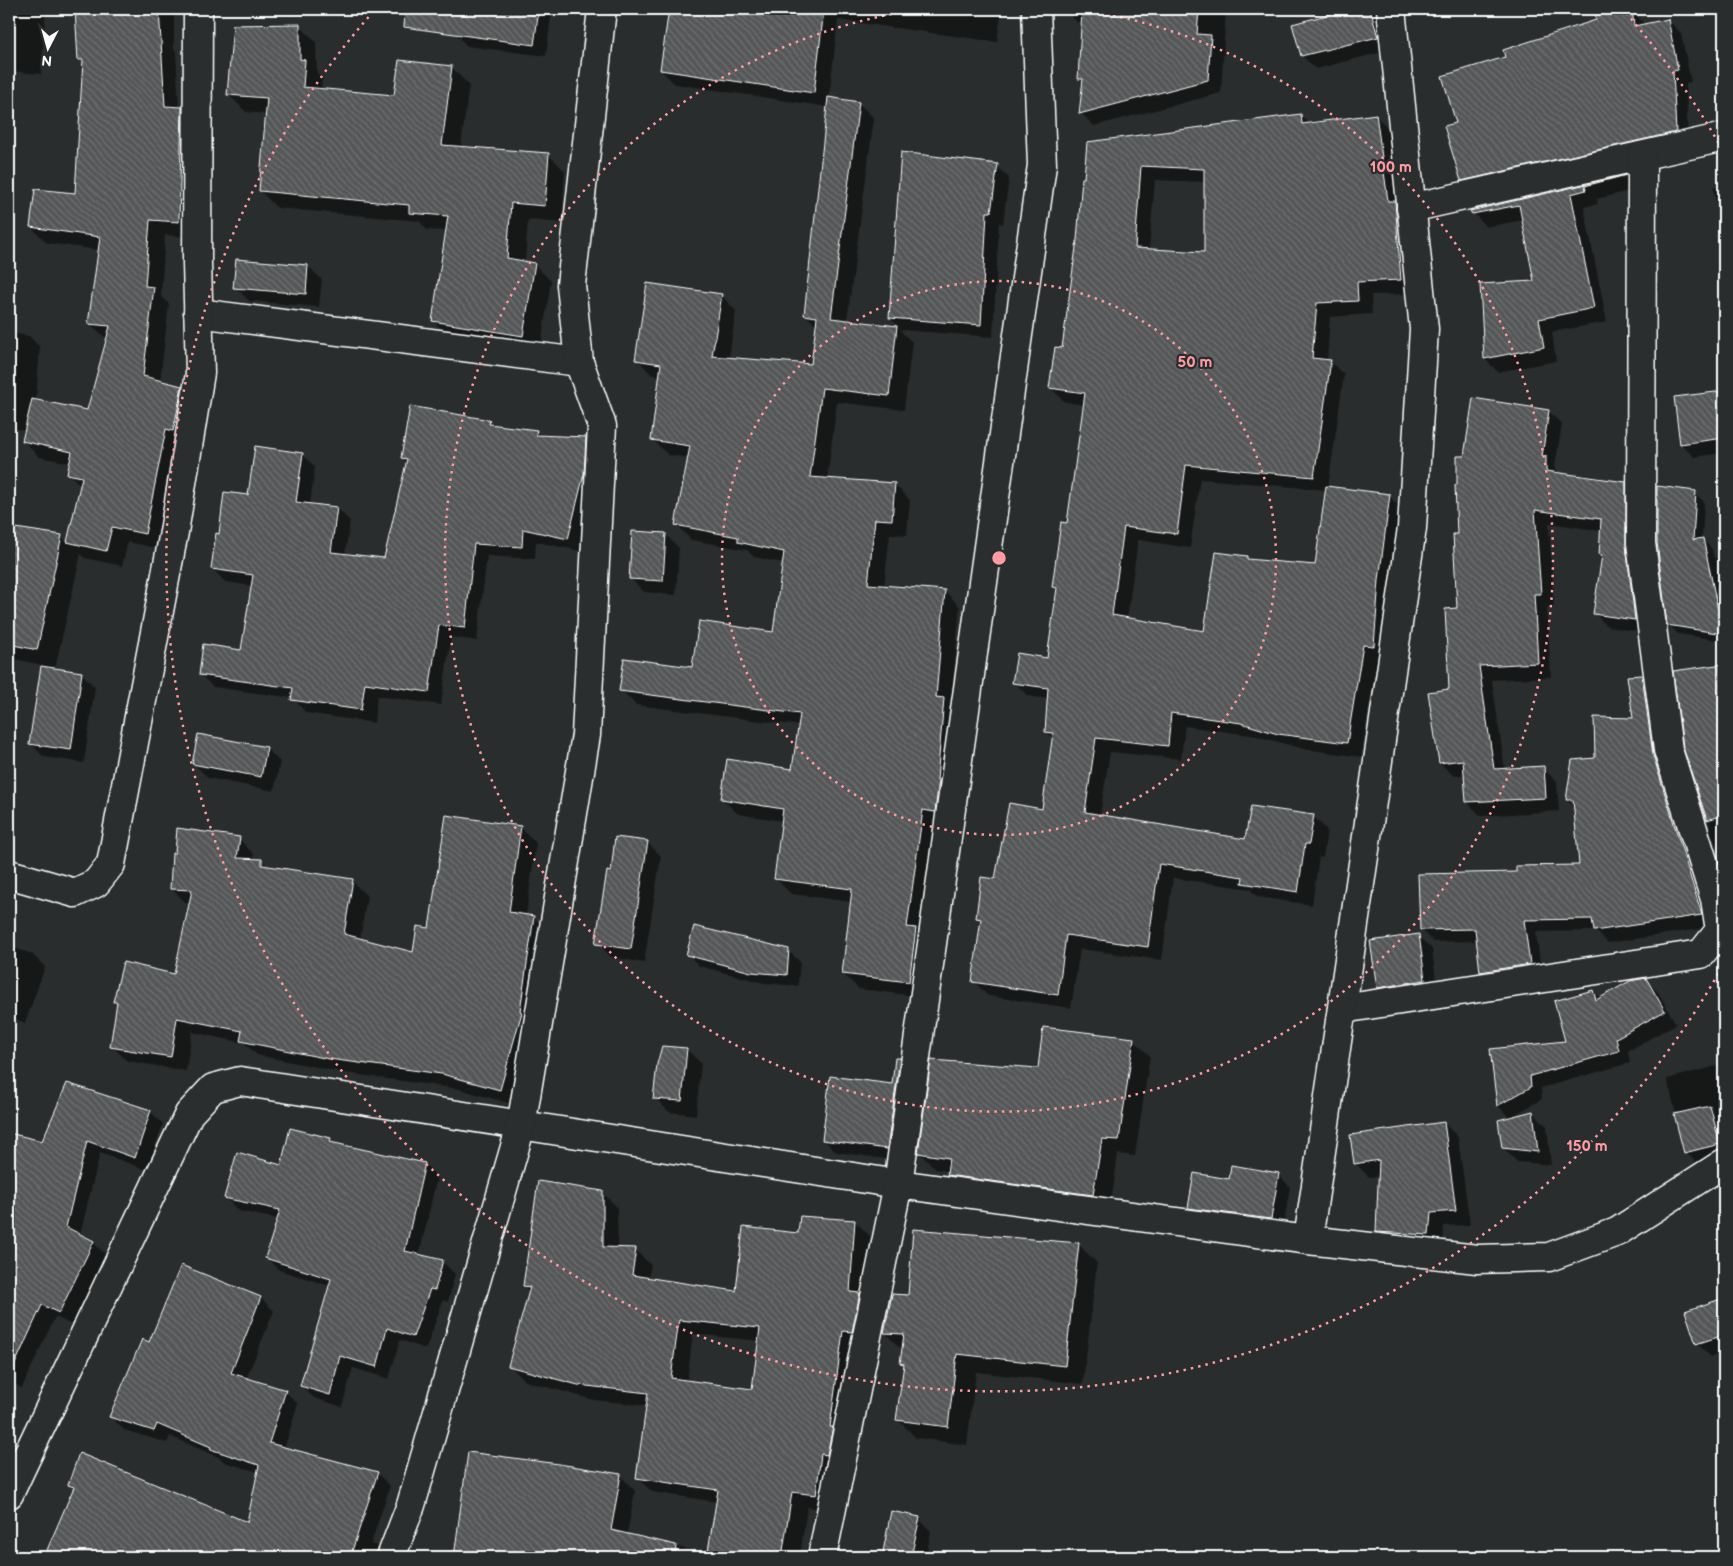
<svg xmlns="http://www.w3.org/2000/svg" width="1733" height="1566" viewBox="0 0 1733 1566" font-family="'Balsamiq Sans',sans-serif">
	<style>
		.shadow { fill: #0007; fill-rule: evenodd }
		.building { fill: url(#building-back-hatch); stroke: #fff; fill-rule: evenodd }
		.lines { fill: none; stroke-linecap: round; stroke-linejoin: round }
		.minor-casing { stroke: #fff; stroke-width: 31 }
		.minor { stroke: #2a2d2e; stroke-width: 28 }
		.ring { fill: none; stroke: #ff9aa2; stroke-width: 2.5; stroke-dasharray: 2.5 5 }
		.centre { fill: #ff9aa2; stroke: #2a2d2e; stroke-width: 2.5 }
		.ring-label { font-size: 15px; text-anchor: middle; font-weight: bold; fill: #ff9aa2; stroke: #2a2d2e; stroke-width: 4.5; stroke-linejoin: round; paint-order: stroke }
	</style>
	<defs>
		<pattern id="building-back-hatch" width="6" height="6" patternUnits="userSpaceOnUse" patternTransform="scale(1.25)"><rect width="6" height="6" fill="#555758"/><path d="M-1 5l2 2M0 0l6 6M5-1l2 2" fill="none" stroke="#6e7071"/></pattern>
	</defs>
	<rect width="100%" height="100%" fill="#2a2d2e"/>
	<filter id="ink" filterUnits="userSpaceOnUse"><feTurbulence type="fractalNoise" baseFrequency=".02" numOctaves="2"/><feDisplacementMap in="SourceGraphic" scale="10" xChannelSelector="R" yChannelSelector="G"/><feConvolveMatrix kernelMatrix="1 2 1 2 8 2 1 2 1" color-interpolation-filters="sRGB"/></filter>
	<g filter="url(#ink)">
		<g class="shadow">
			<polygon points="9,9 46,9 41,74 9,71"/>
			<polygon points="76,9 171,9 174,12 174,49 176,51 179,108 197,124 194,238 165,235 161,296 169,304 160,382 181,387 197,403 160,549 128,542 122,566 84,558 81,554 55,669 81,673 95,687 84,763 44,757 30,743 42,665 9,658 9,528 61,537 68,543 81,486 69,474 71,463 39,457 24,441 26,431 9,427 9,347 12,333 29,336 40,347 36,401 88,412 107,339 89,323 99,250 47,243 31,227 76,195 84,64 79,60"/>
			<polygon points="458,9 552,9 546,56 467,46 455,33"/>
			<polygon points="671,9 704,9 775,18 775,9 1002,9 997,42 838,20 829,99 858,103 874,118 847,321 899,327 890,318 997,166 1009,178 1003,224 999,223 993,337 900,330 912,342 904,410 837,402 827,480 894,484 910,500 907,535 890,534 884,587 945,591 960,607 924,997 859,989 843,974 852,902 791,894 775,878 783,821 738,814 722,799 793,770 800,726 636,705 621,690 693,668 774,633 783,563 754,557 747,550 691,540 676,524 689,458 668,455 653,440 661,376 652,375 637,359 721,295 736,311 729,358 812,366 817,326 805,315 828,107 675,84 661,70"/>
			<polygon points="1072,9 1226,9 1221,93 1094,126 1081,113 1084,83 1079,79 1082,27 1071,16"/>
			<polygon points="1317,9 1379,9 1390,50 1316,69 1302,56 1294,25 1318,19"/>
			<polygon points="1632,10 1645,25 1668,20 1681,33 1691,82 1686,83 1688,145 1475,193 1462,180 1458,124 1507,58"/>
			<polygon points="299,25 316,42 317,73 322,78 321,90 395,96 452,68 469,85 461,147 548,154 565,171 562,223 528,220 525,263 534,264 551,281 540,353 450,338 433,320 447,231 427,230 419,221 277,208 260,191 266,114 246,112 229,95"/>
			<path d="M1300 115 1309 124 1376 116 1390 130 1414 294 1371 295 1372 314 1330 317 1327 361H1330L1344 375 1328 488 1389 496 1403 510 1388 660 1377 659 1361 757 1304 749 1256 736 1185 726 1181 759 1110 752 1100 816 1246 841 1313 816 1327 830 1323 858 1319 857 1312 905 1257 897 1250 889 1173 878 1162 960 1080 949 1071 1008 988 996 974 982 982 922 977 918 996 880 1043 811 1054 739 1046 732 1048 699 1028 696 1014 682 1048 659 1058 591 1053 587 1068 524 1084 405 1065 402 1051 388 1063 349 1079 240 1083 179ZM1155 180 1205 182 1206 253 1149 250ZM1200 479 1326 490 1316 566 1250 561 1247 558 1205 632 1127 619 1138 540 1190 548Z"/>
			<polygon points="1626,177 1638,189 1597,199 1598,204 1584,207 1607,322 1552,332 1556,361 1498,372 1485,359 1535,282 1523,220 1486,227 1472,211"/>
			<polygon points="1724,184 1724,239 1713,187"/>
			<polygon points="308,266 322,280 319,307 249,301 235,287"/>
			<polygon points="1724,392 1724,453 1694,457 1681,444 1675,398"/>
			<polygon points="1548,411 1562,424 1555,467 1559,474 1625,483 1639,497 1648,633 1608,627 1594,613 1603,557 1600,554 1601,531 1549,523 1554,607 1547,607 1551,677 1492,680 1505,770 1543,768 1557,782 1559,811 1481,816 1467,802 1465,775 1454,776 1440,763 1458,609 1459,535 1465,457"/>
			<polygon points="489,421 494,426 536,431 541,436 585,438 598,451 596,488 581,551 536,542 535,559 487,556 477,641 451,637 441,705 377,696 374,723 306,713 293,698 213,687 200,674 242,651 252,586 225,582 212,568 220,535 249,497 302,454 315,467 310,505 337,508 350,521 345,555 385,559 407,463 402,458"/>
			<polygon points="1695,493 1704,502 1702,539 1712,549 1714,558 1724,557 1724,641 1678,634 1669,625"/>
			<polygon points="665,534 679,548 676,595 644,592 630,578"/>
			<polygon points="1724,665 1724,872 1685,746 1675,672"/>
			<polygon points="1642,676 1654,688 1713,927 1608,943 1596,931 1536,932 1542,977 1494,984 1481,971 1478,941 1433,942 1421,929 1517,873 1581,866 1575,808 1567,800 1597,760 1634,719"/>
			<polygon points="266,748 280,762 274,791 208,778 194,764"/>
			<polygon points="521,828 536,843 526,916 533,917 548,932 515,1105 459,1089 345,1073 257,1055 244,1043 192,1032 186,1071 127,1061 112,1046 118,1005 115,1001 175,975 190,903 186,903 171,888 239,839 254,854 253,860 262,861 268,867 352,881 367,896 360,940 414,953 430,929"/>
			<polygon points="647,842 661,856 644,963 611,957 597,943 612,873"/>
			<polygon points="1418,936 1432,949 1438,994 1392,1001 1378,987"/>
			<polygon points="9,946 32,954 45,967 25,1023 9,1017"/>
			<polygon points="788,950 800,962 798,986 764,983 699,966 688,955"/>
			<polygon points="1645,980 1658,992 1676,1024 1628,1051 1630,1063 1541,1088 1542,1099 1511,1117 1533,1112 1547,1126 1551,1165 1517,1162 1503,1147 1510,1118 1498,1106 1491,1050 1567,1042 1593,991 1601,999"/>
			<polygon points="1133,1039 1150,1056 1135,1156 1118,1154 1110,1211 964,1191 948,1174 948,1171 936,1169 919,1153 1039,1069"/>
			<polygon points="687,1050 701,1063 696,1115 669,1112 655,1098"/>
			<polygon points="899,1060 912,1072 900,1161 836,1152 823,1139 893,1086"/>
			<polygon points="1724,1064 1724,1160 1699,1166 1686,1152 1667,1079"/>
			<polygon points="150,1111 163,1124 147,1170 100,1153 80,1235 93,1242 106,1255 72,1325 55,1317 22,1388 9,1381 9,1212 14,1200 9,1199 9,1134 43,1143"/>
			<polygon points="1444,1123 1458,1137 1470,1225 1444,1226 1443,1248 1391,1245 1377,1231 1380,1176 1369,1177 1355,1163"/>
			<polygon points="330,1139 336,1145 425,1164 437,1177 419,1256 442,1261 455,1274 448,1302 443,1300 426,1349 400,1340 389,1379 353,1368 342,1407 314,1398 301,1386 330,1286 279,1270 266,1257 278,1219 238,1211 226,1198"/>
			<polygon points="1278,1174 1290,1187 1283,1231 1201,1220 1189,1207 1230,1180"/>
			<path d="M602 1192 617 1207 618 1249 635 1250 651 1265 648 1279 737 1292 800 1234 855 1221 870 1236 865 1300 831 1510 807 1507 800 1557H672L673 1546 709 1554 717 1502 652 1492 637 1477 648 1406 594 1400 525 1381 510 1366 530 1292 524 1286ZM693 1334 760 1341 753 1391 687 1381Z"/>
			<polygon points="1078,1244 1097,1263 1083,1384 976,1372 967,1445 916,1438 898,1420 905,1366 902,1363 903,1351 885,1333 909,1296"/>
			<polygon points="181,1266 261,1298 274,1311 246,1379 285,1391 298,1404 284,1449 377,1473 390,1486 371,1544 378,1546 389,1557 46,1557 74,1490 69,1485 248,1524 258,1472 224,1462 220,1458 170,1436 167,1443 124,1430 111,1417 150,1344"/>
			<polygon points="1724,1300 1724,1353 1711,1357 1697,1343 1687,1312"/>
			<polygon points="469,1453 620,1475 635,1491 623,1557 455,1557"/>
			<polygon points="919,1519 931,1531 926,1557 867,1557 867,1551 883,1554"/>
		</g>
		<g class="building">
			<polygon points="75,9 159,9 165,106 182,107 179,222 150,220 145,286 154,287 143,376 182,386 178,408 173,431 166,429 145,534 112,527 106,551 67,542 82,477 67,474 72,452 22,441 32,399 87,410 110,326 88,324 100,237 30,227 35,189 75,193 83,60 78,60"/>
			<polygon points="405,9 539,9 534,45 404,27"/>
			<polygon points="669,9 824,9 814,93 660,70"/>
			<polygon points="1082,9 1199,9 1197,34 1211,35 1208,80 1079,114 1083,79 1078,79"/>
			<polygon points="1350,9 1370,9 1378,37 1301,56 1292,24"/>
			<polygon points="1595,9 1632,9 1634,26 1668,19 1678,70 1673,71 1676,132 1461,181 1444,126 1456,123 1442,76 1505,57 1503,50 1596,20"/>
			<polygon points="300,24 300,59 305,60 303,87 394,95 399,60 452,66 442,145 549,153 545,206 511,203 507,258 535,263 523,336 432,321 448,216 409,213 409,205 259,191 267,98 227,95 233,25"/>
			<polygon points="828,97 859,102 831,318 897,326 889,396 822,388 810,477 895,483 892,520 875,519 868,584 945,590 936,697 944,698 937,780 939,780 935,812 923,810 907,927 916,928 909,982 842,974 852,889 774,879 783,809 721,799 727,759 792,769 800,714 619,691 624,658 692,667 699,621 773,632 784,552 738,542 738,537 675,525 690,446 651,440 661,364 635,360 647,283 722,294 712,356 811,364 817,317 804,315"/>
			<path d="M1301 114 1302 124 1376 114 1388 201H1395L1401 280 1357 282 1358 301 1317 303 1312 358 1331 360 1314 477 1186 465 1177 534 1124 527 1112 615 1204 631 1216 552 1247 556V559L1315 565 1326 486 1390 494 1379 580 1374 646 1363 645 1347 743 1278 734 1241 723 1171 713 1168 746 1096 738 1085 812 1245 839 1251 806 1314 815 1309 844H1305L1298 892 1242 883 1243 877 1159 864 1148 947 1066 935 1058 995 972 982 981 919 976 918 981 877 995 879 1009 803 1042 809 1053 733 1045 732 1048 688 1012 683 1017 653 1047 658 1057 588 1052 587 1061 522 1067 523 1085 393 1049 388 1055 347 1062 348 1077 240 1082 178H1084L1087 142ZM1141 166 1204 169V252L1135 248Z"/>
			<polygon points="901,152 998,164 991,212 987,212 981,325 889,318"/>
			<polygon points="1626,175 1585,186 1586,190 1571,194 1594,308 1539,319 1544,347 1484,359 1480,284 1534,281 1519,205 1472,214 1470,211"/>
			<polygon points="236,259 308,265 306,294 233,288"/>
			<polygon points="1724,391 1724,438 1680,444 1674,397"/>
			<polygon points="1473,398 1549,410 1542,456 1546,456 1546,471 1626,482 1626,545 1635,620 1593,614 1602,555 1599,555 1601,519 1535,510 1541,594 1534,594 1538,663 1479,666 1494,769 1544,766 1546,798 1466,802 1463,760 1439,763 1428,692 1449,689 1445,609 1457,608 1453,534 1457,534 1455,485 1457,485 1457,456 1464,456"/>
			<polygon points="410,406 490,420 489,424 537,430 536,435 586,437 584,474 568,539 523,529 522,547 474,544 465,628 439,625 429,692 365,683 361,710 291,700 293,688 199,675 203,644 241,650 253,575 211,569 216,533 219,534 224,492 248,495 255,446 303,453 296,502 337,507 331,552 384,558 407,459 401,458"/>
			<polygon points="1657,486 1696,491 1693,540 1703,538 1723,634 1667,625 1657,542"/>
			<polygon points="9,527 62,535 37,650 9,644"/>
			<polygon points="632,531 666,533 663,581 629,579"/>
			<polygon points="1724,664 1724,815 1707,820 1683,747 1673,671"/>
			<polygon points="41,666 82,672 71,750 29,744"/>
			<polygon points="1642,675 1653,755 1702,915 1594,931 1592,919 1524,920 1530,964 1480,972 1475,929 1420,930 1418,874 1516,872 1516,866 1579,865 1573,800 1566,800 1572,760 1595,758 1594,717 1633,718 1627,676"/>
			<polygon points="198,734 267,747 261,777 192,764"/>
			<polygon points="446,815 521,826 509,912 534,916 520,1011 522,1012 500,1090 442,1074 329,1059 240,1041 242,1031 177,1018 171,1057 110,1047 117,1002 113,1002 123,962 174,974 192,890 170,889 172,853 175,853 177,828 240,837 237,858 262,859 262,865 353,879 344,934 413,952 417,926 429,928"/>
			<polygon points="615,837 648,841 631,949 595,944 607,871 611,872"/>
			<polygon points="694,926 789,949 787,975 751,972 686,955"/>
			<polygon points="1419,934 1425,980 1377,988 1370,941"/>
			<polygon points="1646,978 1665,1011 1616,1038 1619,1051 1530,1076 1531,1087 1497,1106 1490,1049 1565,1041 1554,1001 1593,990 1596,1000 1630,981"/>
			<polygon points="1043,1027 1134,1038 1119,1140 1102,1139 1093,1195 947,1175 949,1158 918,1153 931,1060 1038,1068"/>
			<polygon points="662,1046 687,1048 682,1101 653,1099 657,1064"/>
			<polygon points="895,1058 900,1058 887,1149 822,1140 830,1076 892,1084"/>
			<polygon points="67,1083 151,1110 135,1158 87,1141 66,1227 94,1241 59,1313 42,1305 9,1377 9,1133 42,1141"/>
			<polygon points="1710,1106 1720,1144 1684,1153 1674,1114"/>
			<polygon points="1533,1111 1538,1152 1502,1148 1498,1120"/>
			<polygon points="1444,1122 1456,1211 1431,1213 1429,1235 1376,1232 1379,1160 1354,1164 1350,1135"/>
			<polygon points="290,1128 331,1138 330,1142 425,1163 405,1251 443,1260 435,1290 430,1289 413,1337 387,1328 377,1367 340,1356 330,1395 300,1386 331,1279 265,1258 280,1210 224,1198 237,1152 281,1165"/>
			<polygon points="1231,1165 1279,1173 1271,1219 1188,1208 1194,1173 1229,1179"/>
			<path d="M538 1181 603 1191V1247L636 1248 632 1275 736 1291 743 1227 798 1233 800 1216 855 1220 850 1292 860 1293 852 1332 843 1331 830 1427H833L827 1455 821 1454 816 1495 792 1492 782 1557H707L718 1490 636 1478 648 1393 578 1385 508 1366 530 1287 523 1286ZM679 1320 760 1328 752 1389 671 1378Z"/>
			<polygon points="913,1229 1079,1243 1065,1366 957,1354 948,1427 896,1420 904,1364 900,1363 904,1334 884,1333 892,1294 908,1295"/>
			<polygon points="181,1265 261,1297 231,1373 286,1390 269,1443 378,1472 350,1557 282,1557 220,1552 218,1557 44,1557 74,1487 68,1485 79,1453 247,1522 259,1465 210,1449 211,1447 157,1424 154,1431 109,1417 142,1339 149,1342"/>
			<polygon points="1724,1298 1724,1335 1696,1344 1685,1311"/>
			<polygon points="468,1452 559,1464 621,1474 611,1530 676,1545 675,1557 454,1557"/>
			<polygon points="891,1511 920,1517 911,1557 882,1557"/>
		</g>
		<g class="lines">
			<g class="minor-casing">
				<g id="minor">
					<polyline points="1411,208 1724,137"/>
					<polyline points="198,313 579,362"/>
					<polyline points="9,874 75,893 96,883 111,864 174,532 200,373 197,263 198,9"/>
					<polyline points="1342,1009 1701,954 1720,930 1715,899 1668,750 1641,543 1642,156"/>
					<polyline points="1308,1240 1412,528 1424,329 1391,9"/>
					<polyline points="9,1494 189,1114 213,1088 240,1081 898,1184 1308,1240 1477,1259 1549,1257 1617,1232 1724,1163"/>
					<polyline points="391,1557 411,1505 521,1126 586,735 602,426 579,362 571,285 602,9"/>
					<polyline points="822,1557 898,1184 1042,165 1036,9"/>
				</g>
			</g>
			<use href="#minor" class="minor"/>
		</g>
	</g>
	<g class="ring">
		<circle cx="999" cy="558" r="277"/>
		<path d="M1076 9A554 554 0 1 1 922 9"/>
		<path d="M1722 967A831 831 0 1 1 372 13M1626 13A831 831 0 0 1 1722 149"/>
	</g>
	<circle cx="999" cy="558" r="8" class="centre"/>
	<g class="ring-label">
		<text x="1391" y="172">100 m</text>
		<text x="1195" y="367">50 m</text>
		<text x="1587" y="1151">150 m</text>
	</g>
	<rect width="1733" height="1566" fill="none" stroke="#2a2d2e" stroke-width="30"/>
	<rect x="15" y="15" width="1703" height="1536" fill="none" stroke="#fff" stroke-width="2" filter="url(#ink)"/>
	<g transform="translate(48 48) rotate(186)" stroke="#2a2d2e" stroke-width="4" paint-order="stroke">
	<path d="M0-4L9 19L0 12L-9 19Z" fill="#ffffff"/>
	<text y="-8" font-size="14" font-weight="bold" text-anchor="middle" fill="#ffffff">N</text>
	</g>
</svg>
